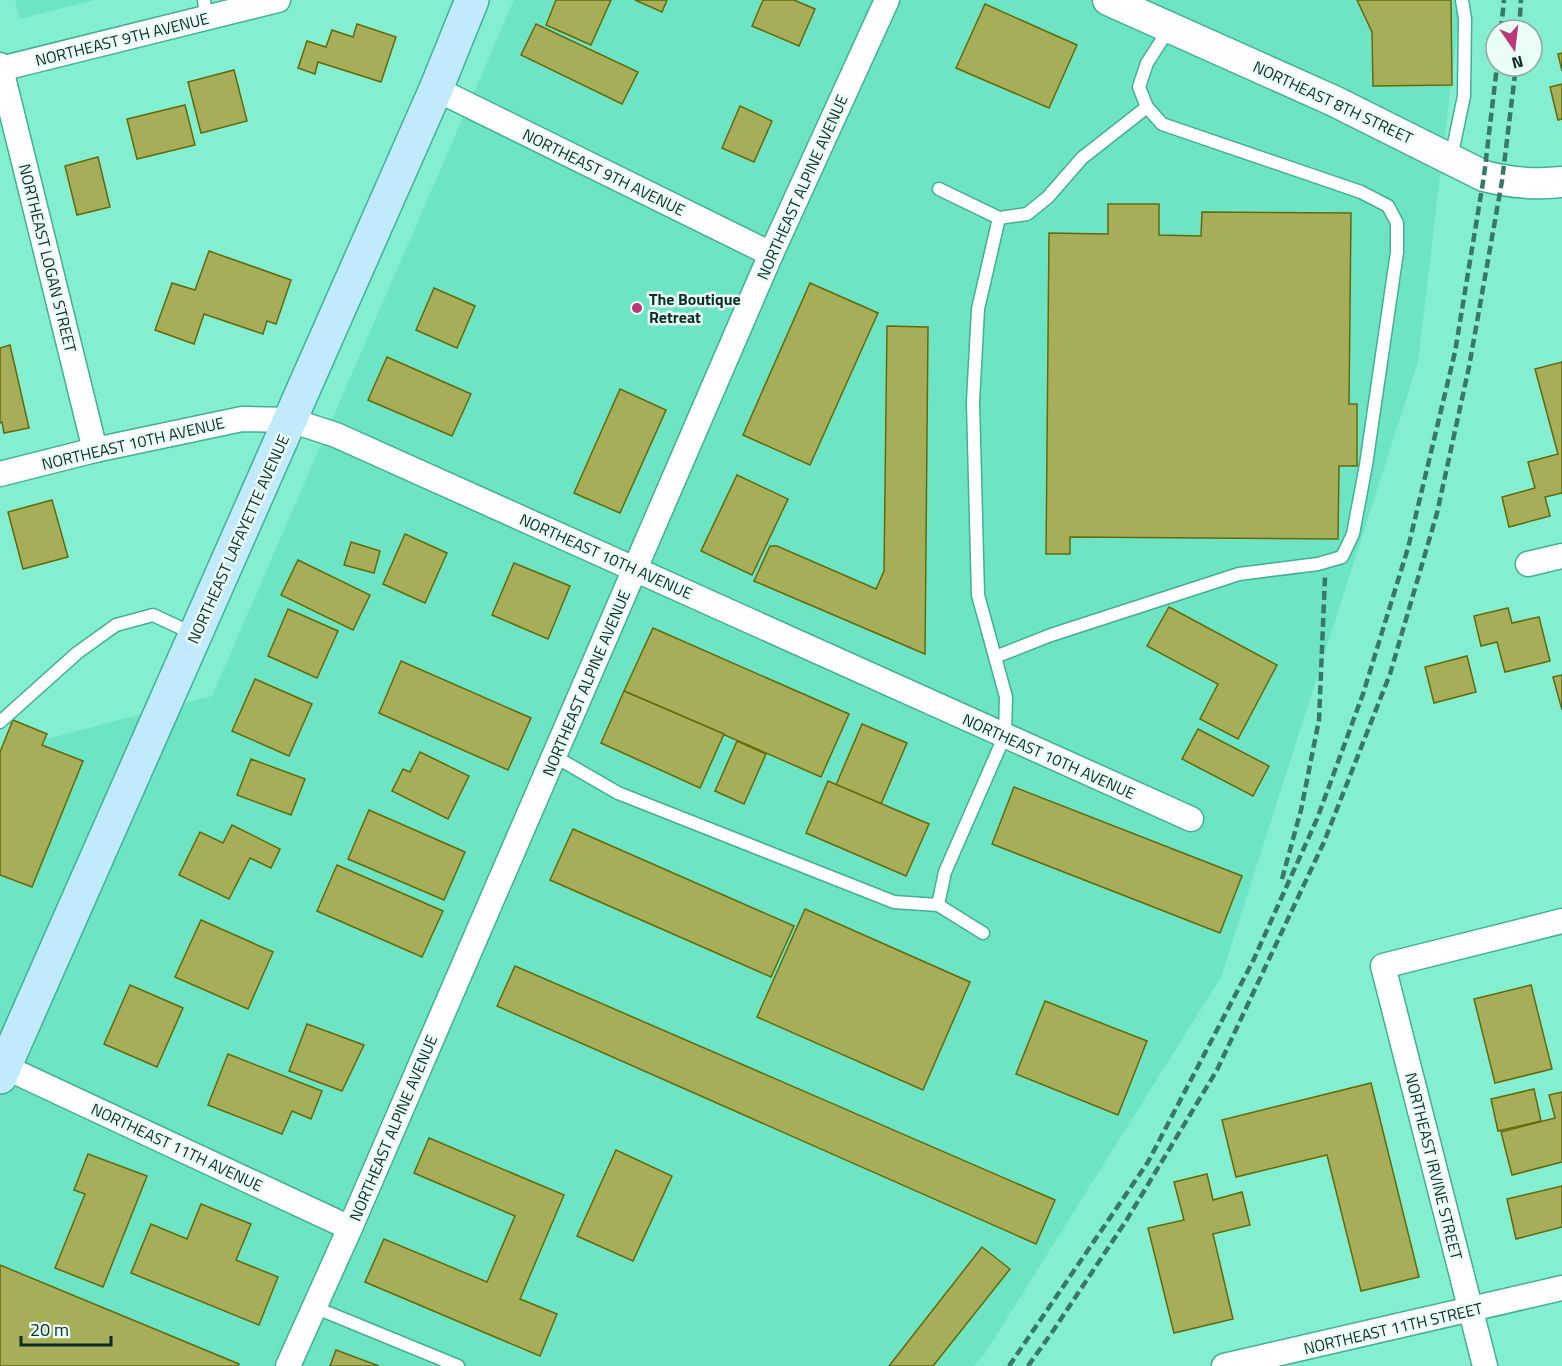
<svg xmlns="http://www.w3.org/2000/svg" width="1562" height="1366" viewBox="0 0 1562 1366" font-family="'Titillium Web',sans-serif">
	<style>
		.built { fill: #6de5c5 }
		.building { fill: #a6ae59; stroke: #656a08; stroke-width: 1.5 }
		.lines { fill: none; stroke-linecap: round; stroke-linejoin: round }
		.service-casing { stroke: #41b094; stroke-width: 15 }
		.minor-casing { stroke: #41b094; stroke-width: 27 }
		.tertiary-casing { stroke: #41b094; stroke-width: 33 }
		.secondary-casing { stroke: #41b094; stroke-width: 36 }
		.service { stroke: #fff; stroke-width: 12 }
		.minor { stroke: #fff; stroke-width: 24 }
		.tertiary { stroke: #fff; stroke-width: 30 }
		.secondary { stroke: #c1ebfd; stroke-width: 33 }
		.rail { stroke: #397867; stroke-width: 4.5; stroke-dasharray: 9 4.5; stroke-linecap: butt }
		.poi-dot { fill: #bc377b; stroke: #eafdf6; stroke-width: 2 }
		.labels { text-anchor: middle; stroke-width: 5; stroke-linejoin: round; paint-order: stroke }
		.street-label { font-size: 16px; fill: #0a2d24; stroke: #eafdf6 }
		.poi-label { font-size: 16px; font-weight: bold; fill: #0a2d24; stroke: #eafdf6; text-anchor: start }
	</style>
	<rect width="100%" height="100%" fill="#83eed0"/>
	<g class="built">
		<polygon points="15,0 95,0 20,19"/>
		<polygon points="514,0 1461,0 1418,362 1221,977 984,1355 974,1366 0,1366 0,751 212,696"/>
	</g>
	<g class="building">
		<polygon points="556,0 611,0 591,45 546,25"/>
		<polygon points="635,0 667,0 662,12"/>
		<polygon points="763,0 794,0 815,9 799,46 752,26"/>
		<polygon points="1357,0 1451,0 1452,85 1373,86 1372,32"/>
		<polygon points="985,4 1077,45 1049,108 956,68"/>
		<polygon points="357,24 396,37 381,82 318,62 315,74 298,68 307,41 326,47 332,30 353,37"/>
		<polygon points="536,24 638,72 622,104 521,55"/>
		<polygon points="1562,53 1562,71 1558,54"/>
		<polygon points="234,70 247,121 201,133 188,82"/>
		<polygon points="1562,84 1562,119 1558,120 1550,87"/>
		<polygon points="185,105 195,145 137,159 127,119"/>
		<polygon points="740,106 772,121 754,162 722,148"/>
		<polygon points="98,157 110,207 77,215 65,166"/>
		<polygon points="1108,204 1159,204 1159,235 1201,236 1202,212 1351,213 1349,404 1357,404 1357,466 1339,466 1338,539 1070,537 1070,554 1046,554 1049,233 1108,234"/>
		<polygon points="209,251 291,280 276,324 267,321 263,334 204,314 194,344 155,330 172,283 195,290"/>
		<polygon points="810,283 878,313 810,465 743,435"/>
		<polygon points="434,288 475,306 457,348 416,330"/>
		<polygon points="887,326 928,327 925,654 754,581 770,546 777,546 876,589 884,571"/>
		<polygon points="10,345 29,428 4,433 2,422 0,423 0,348"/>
		<polygon points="387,357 471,394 452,436 368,400"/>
		<polygon points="1562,362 1562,493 1545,497 1550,516 1509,527 1502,497 1535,488 1528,462 1558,454 1535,369"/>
		<polygon points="620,389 666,410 620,513 574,493"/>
		<polygon points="737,475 788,499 752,575 701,551"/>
		<polygon points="52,500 68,557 23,569 8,512"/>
		<polygon points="405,534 447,553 425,603 383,584"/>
		<polygon points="351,542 380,551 374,573 344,565"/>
		<polygon points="298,560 370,595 353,630 281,595"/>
		<polygon points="514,563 570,586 548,639 492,615"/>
		<polygon points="1169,607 1277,665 1238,739 1200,719 1218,684 1147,646"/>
		<polygon points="1508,608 1512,623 1539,617 1550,661 1505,672 1497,642 1481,646 1474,616"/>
		<polygon points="288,609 338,631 317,678 268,656"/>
		<polygon points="653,628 849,714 821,777 624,691"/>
		<polygon points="1467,656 1476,692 1434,703 1425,667"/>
		<polygon points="401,661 531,718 508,770 379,713"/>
		<polygon points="1562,675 1562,710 1553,677"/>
		<polygon points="255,679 312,704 289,756 232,731"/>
		<polygon points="624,691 724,734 700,788 601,743"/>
		<polygon points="13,720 47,734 42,745 83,761 32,887 0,875 0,752"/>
		<polygon points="862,724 907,743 881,804 836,785"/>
		<polygon points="1198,729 1269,766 1253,796 1182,759"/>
		<polygon points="737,741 766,754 744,804 715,791"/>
		<polygon points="420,752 469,776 448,819 392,791 403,769 410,772"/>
		<polygon points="251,759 305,779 291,815 237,795"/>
		<polygon points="828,781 929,824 906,876 806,833"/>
		<polygon points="1014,787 1242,876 1220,933 992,844"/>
		<polygon points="369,810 465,852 444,900 348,859"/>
		<polygon points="232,825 280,849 271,868 250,858 229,899 179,875 200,832 223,843"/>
		<polygon points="573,829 794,926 771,977 550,880"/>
		<polygon points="337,865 443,911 422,957 317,911"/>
		<polygon points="805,909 970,982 923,1090 757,1017"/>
		<polygon points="201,920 273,952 248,1009 175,977"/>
		<polygon points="515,966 1055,1200 1036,1244 497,1006"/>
		<polygon points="130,985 183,1008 157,1067 104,1044"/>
		<polygon points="1531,985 1552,1069 1495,1083 1474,999"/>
		<polygon points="1045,1001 1147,1041 1118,1115 1016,1074"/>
		<polygon points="307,1024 364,1045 342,1091 289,1071"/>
		<polygon points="228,1054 322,1091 311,1119 292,1111 282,1134 208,1105"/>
		<polygon points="1371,1083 1419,1277 1361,1291 1327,1155 1236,1177 1222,1120"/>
		<polygon points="1534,1089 1541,1121 1498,1131 1491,1099"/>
		<polygon points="1562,1092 1562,1162 1512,1175 1501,1132 1555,1118 1549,1095"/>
		<polygon points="429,1138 564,1195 520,1299 557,1314 540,1356 365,1282 384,1239 487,1282 515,1216 414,1173"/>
		<polygon points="616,1150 672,1176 633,1261 577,1236"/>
		<polygon points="88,1154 147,1176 103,1287 55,1268 85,1194 74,1190"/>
		<polygon points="1207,1174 1213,1200 1242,1192 1250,1225 1213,1234 1233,1319 1174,1333 1148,1228 1184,1220 1174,1182"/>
		<polygon points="1562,1186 1562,1227 1516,1239 1507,1199"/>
		<polygon points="201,1204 251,1224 236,1260 278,1277 259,1325 131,1273 151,1224 187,1239"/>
		<polygon points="982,1247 1010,1269 933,1366 889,1366"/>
		<polygon points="0,1265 239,1364 238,1366 0,1366"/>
		<polygon points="336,1350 379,1366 330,1366"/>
	</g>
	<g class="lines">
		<g class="service-casing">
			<g id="service">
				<polyline points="204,0 206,18"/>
				<polyline points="1451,158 1464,96 1465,19 1462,0"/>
				<polyline points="939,189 999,218 1027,214 1048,197 1082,158 1147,107"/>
				<polyline points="995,657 1051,635 1239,574 1318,564 1342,557 1353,534 1366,465 1397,252 1397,223 1388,206 1361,192 1162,124 1147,107 1139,87 1147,63 1169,29"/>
				<polyline points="0,722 77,653 116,625 153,615 194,634"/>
				<polyline points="554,756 618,793 894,902 938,905"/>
				<polyline points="983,933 938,905 945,872 1005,735 1006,697 978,595 973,402 978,309 999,218"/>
				<polyline points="314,1307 458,1366"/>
			</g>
		</g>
		<g class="minor-casing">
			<g id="minor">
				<polyline points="0,65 95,450"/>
				<polyline points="0,69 278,0"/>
				<polyline points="436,89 771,254"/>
				<polyline points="0,474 95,450 242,419 290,420 336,435 1191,819"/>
				<polyline points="1528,564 1562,556"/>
				<polyline points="5,1067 350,1228"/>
				<polyline points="288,1366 350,1228 771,254 887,0"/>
				<polyline points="1224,1366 1562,1288"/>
				<polyline points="1485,1366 1383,966 1562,921"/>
			</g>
		</g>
		<g class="tertiary-casing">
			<path id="tertiary" d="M1108 0 1334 101 1484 176C1511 183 1535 185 1562 182"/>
		</g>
		<g class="secondary-casing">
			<polyline id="secondary" points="0,1077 436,89 472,0"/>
		</g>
		<use href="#service" class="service"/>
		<use href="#minor" class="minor"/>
		<use href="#tertiary" class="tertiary"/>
		<use href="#secondary" class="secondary"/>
		<g class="rail">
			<polyline points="1501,30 1504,0"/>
			<polyline points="1519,30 1521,0"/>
			<polyline points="1282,879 1301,810 1319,720 1325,577"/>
			<polyline points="1009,1366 1148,1162 1253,961 1317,819 1363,694 1408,548 1455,352 1484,176 1497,66"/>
			<polyline points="1028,1366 1053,1331 1126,1221 1217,1070 1324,842 1390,674 1437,513 1469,367 1502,181 1516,66"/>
		</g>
	</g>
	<circle class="poi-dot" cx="637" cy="308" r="6"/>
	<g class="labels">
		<g class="street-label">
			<text transform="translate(122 39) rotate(-14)" y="6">NORTHEAST 9TH AVENUE</text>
			<text transform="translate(1333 102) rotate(25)" y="6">NORTHEAST 8TH STREET</text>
			<text transform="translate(604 172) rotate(26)" y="6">NORTHEAST 9TH AVENUE</text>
			<text transform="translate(802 187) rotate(-66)" y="6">NORTHEAST ALPINE AVENUE</text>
			<text transform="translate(48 258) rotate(76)" y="6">NORTHEAST LOGAN STREET</text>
			<text transform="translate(133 443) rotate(-13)" y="6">NORTHEAST 10TH AVENUE</text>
			<text transform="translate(238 539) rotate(-66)" y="6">NORTHEAST LAFAYETTE AVENUE</text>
			<text transform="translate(606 556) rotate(24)" y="6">NORTHEAST 10TH AVENUE</text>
			<text transform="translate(586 683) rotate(-67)" y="6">NORTHEAST ALPINE AVENUE</text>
			<text transform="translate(1049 756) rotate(24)" y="6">NORTHEAST 10TH AVENUE</text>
			<text transform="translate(393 1128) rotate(-67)" y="6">NORTHEAST ALPINE AVENUE</text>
			<text transform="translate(177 1147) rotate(25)" y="6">NORTHEAST 11TH AVENUE</text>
			<text transform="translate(1434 1166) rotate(76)" y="6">NORTHEAST IRVINE STREET</text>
			<text transform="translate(1393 1328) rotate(-13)" y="6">NORTHEAST 11TH STREET</text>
		</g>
		<g class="poi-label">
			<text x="649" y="305">The Boutique<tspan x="649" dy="18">Retreat</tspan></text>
		</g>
	</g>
	<g transform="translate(1514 48) rotate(166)"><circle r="28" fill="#eafdf6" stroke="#90aaa2" stroke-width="1.5"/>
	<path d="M0-4.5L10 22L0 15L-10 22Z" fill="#bc377b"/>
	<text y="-9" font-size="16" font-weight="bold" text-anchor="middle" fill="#0a2d24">N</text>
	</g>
	<path d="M21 1336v9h90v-9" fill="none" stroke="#0a2d24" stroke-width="3"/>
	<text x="30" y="1336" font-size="18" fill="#0a2d24" stroke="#eafdf6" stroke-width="4.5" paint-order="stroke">20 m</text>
</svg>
